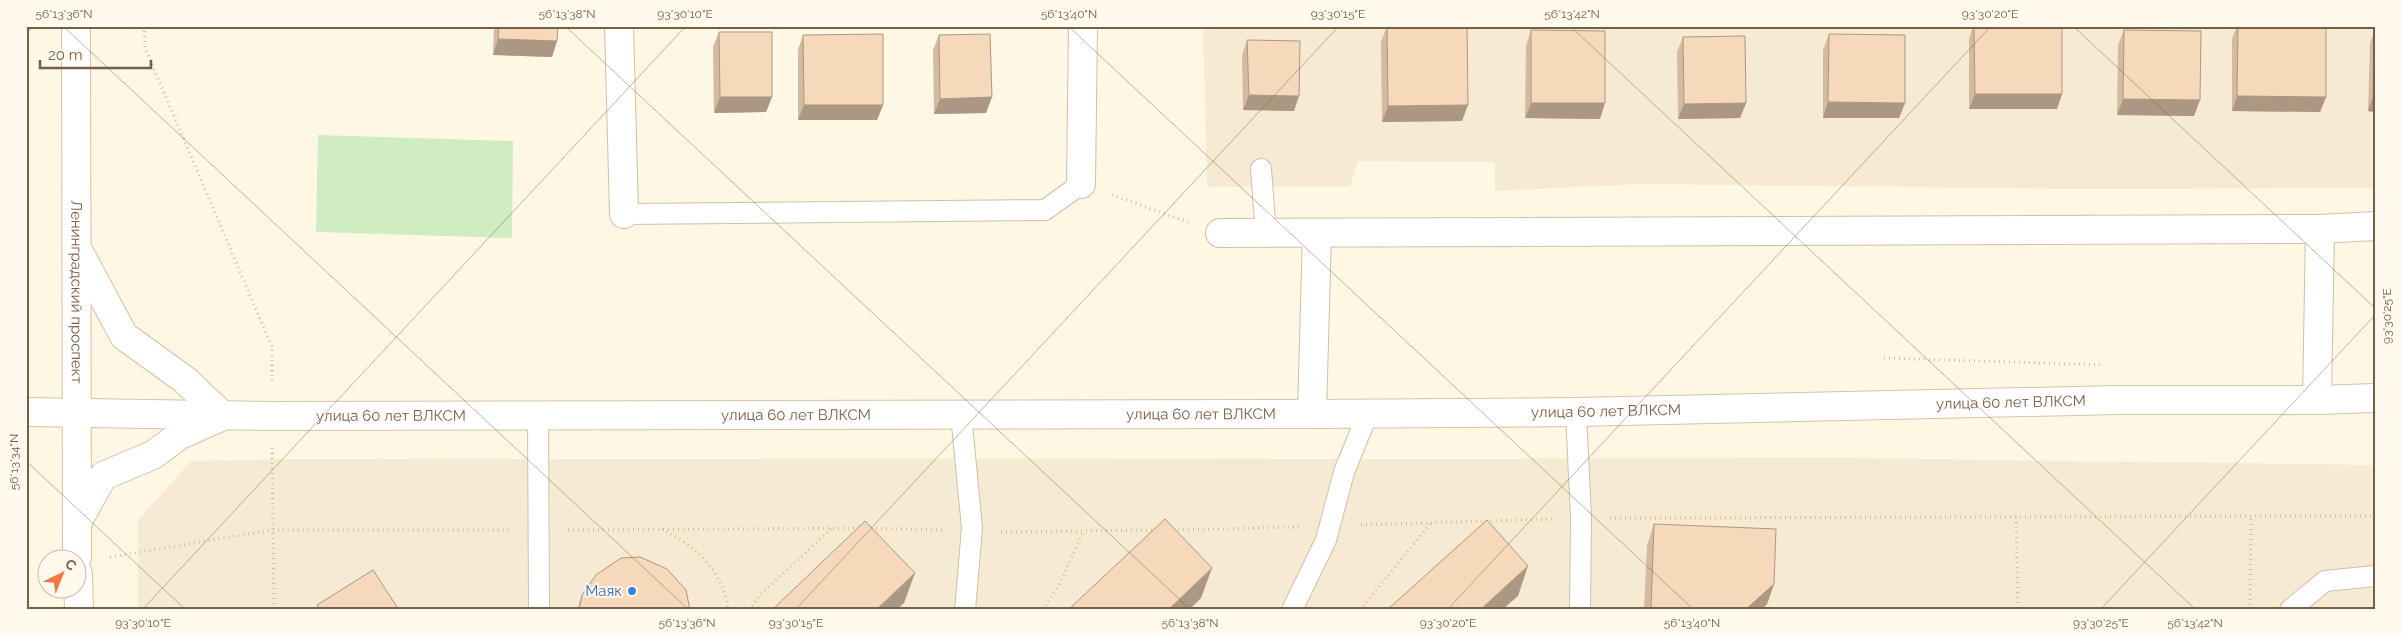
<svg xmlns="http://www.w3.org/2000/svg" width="2401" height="636" viewBox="0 0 2401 636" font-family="Raleway,sans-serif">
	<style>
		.residential { fill: #f6ead2 }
		.park { fill: #cfedc1 }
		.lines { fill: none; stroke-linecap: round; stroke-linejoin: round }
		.lane-casing { stroke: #d1bfa9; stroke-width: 22 }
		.street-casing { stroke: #d1bfa9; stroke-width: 30 }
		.secondary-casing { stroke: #d6c2a9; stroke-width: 30 }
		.path { stroke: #dbbb9c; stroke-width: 3; stroke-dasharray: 1 4; stroke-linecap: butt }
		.lane { stroke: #fff; stroke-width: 20 }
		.street { stroke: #fff; stroke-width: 28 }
		.secondary { stroke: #fff; stroke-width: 28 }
		.wall { fill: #d4baa0 }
		.shaded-wall { fill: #ac9782 }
		.building { fill: #f6d8ba; stroke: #ac9782 }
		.ticks { fill: none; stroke: #795e47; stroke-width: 1; stroke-opacity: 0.45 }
		.shop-dot { fill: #3f7fe0; stroke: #fffaed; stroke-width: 2 }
		.labels { text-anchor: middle; stroke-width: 4; stroke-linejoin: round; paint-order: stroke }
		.street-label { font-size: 15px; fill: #795e47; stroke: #fffaed }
		.shop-label { font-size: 15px; fill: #366cbe; stroke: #fffaed; text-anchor: end }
		.neatline { fill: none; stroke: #795e47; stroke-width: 2 }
		.ticks-label { font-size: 12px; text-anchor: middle; fill: #795e47 }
	</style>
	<rect width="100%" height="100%" fill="#fef7e4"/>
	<g class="residential">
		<polygon points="1203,26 2375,26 2375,188 2081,189 1641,184 1495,191 1495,162 1358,161 1350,187 1207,187"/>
		<polygon points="1854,458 2375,465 2375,610 138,610 138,520 191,461 293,459"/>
	</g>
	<polygon class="park" points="318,135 513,141 512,238 316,232"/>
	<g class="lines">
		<g class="lane-casing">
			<g id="lane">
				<polyline points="1261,169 1266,234"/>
				<polyline points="624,214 1045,210 1081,184"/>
				<polyline points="1576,412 1581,518 1580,610"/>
				<polyline points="538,414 539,610"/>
				<polyline points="961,414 972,528 965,610"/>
				<polyline points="1292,610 1326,540 1344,472 1368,413"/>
				<polyline points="2290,610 2325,581 2375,576"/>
			</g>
		</g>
		<g class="street-casing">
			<g id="street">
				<polyline points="619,26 624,214"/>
				<polyline points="1081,184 1083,26"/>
				<polyline points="1220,233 2320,229 2375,226"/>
				<polyline points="2317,400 2320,229"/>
				<polyline points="1312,414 1317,233"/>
			</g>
		</g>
		<g class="secondary-casing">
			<g id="secondary">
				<path id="s1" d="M76 26 77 558"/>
				<polyline points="79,252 124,336 185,380 223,416 180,435 153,455 103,476 79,519"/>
				<path id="s2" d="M26 412 272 416 1312 414 1576 412 2118 400H2317L2375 398"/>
				<polyline points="78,574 79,610"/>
			</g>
		</g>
		<g class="path">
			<polyline points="144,26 145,48 272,347 272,384"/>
			<polyline points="1112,195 1188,222"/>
			<polyline points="1884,358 2104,365"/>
			<polyline points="272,448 274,610"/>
			<polyline points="2016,517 2018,610"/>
			<polyline points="1610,518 2375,516"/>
			<polyline points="1361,525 1552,519"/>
			<polyline points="871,528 942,530"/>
			<path d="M662 529C695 546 724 571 728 610"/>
			<polyline points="568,530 862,528"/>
			<polyline points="1173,530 1299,527"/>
			<polyline points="1001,532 1157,530"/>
			<polyline points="110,557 272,530 509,530"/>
			<polyline points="749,610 761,594 832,528"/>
			<polyline points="1043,610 1060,583 1083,532"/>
			<polyline points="1360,610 1430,524"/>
			<polyline points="2250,610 2251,516"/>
		</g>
		<use href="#lane" class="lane"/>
		<use href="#street" class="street"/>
		<use href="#secondary" class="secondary"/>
	</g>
	<g class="wall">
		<polygon points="494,26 558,26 557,41 552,57 493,55"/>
		<polygon points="1387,26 1462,121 1382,122 1381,42"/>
		<polygon points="1973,26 2062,26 2062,94 2057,109 1969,109 1969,39"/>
		<polygon points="2237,26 2326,26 2326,97 2320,112 2232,111 2232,39"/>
		<polygon points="1531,30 1600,119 1525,118 1526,46"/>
		<polygon points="2124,30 2194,116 2117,115 2118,45"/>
		<polygon points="2375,31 2375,112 2368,111 2370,43"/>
		<polygon points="719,32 772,97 766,112 714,113 713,47"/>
		<polygon points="1829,34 1905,103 1899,118 1823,118 1823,50"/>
		<polygon points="803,35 883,105 877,120 798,120 798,50"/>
		<polygon points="939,35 986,113 934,114 933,50"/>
		<polygon points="1683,37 1746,103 1740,118 1678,119 1677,52"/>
		<polygon points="1247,40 1294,111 1243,110 1242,56"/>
		<polygon points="1654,524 1774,584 1767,604 1761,610 1644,610 1647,545"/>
		<polygon points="582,595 690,610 578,610 579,603"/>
	</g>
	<g class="shaded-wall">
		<polygon points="498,39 557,41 552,57 493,55"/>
		<polygon points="1975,94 2062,94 2057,109 1969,109"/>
		<polygon points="1249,95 1299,96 1294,111 1243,110"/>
		<polygon points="2237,96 2326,97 2320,112 2232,111"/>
		<polygon points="2373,96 2375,96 2375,112 2368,111"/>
		<polygon points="720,97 772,97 766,112 714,113"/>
		<polygon points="992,97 986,113 934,114 940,99"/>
		<polygon points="2123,99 2200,100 2194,116 2117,115"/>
		<polygon points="1828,102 1905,103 1899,118 1823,118"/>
		<polygon points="1531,103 1605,103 1600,119 1525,118"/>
		<polygon points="1746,103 1740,118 1678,119 1684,104"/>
		<polygon points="804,105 883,105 877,120 798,120"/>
		<polygon points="1468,105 1462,121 1382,122 1388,106"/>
		<polygon points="1528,566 1518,596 1502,610 1480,610"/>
		<polygon points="1212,568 1201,598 1189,610 1168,610"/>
		<polygon points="915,573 904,603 896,610 876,610"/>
		<polygon points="1774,584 1767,604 1761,610 1745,610"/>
	</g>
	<g class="building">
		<polygon points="499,26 558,26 557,41 498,39"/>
		<polygon points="1387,26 1467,26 1468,105 1388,106"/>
		<polygon points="1974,26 2062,26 2062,94 1975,94"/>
		<polygon points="2238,26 2326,26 2326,97 2237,96"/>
		<polygon points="1531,30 1605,31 1605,103 1531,103"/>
		<polygon points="2124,30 2201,31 2200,100 2123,99"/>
		<polygon points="719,32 772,32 772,97 720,97"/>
		<polygon points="883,34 883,105 804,105 803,35"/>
		<polygon points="990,34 992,97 940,99 939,35"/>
		<polygon points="1829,34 1905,35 1905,103 1828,102"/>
		<polygon points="1745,36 1746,103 1684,104 1683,37"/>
		<polygon points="1247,40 1300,41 1299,96 1249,95"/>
		<polygon points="2375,56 2375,96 2373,96"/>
		<polygon points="1165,519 1212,568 1168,610 1068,610"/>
		<polygon points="1487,520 1528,566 1480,610 1387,610"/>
		<polygon points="865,521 915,573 876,610 772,610"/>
		<polygon points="1654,524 1776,529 1774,584 1745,610 1651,610"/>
		<polygon points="640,557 667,569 686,590 690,610 579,610 582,595 596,575 621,558"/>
		<polygon points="373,570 399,610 320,610 317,605"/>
	</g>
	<path class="ticks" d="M63 26 689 610M565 26 1191 610M1068 26 1694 610M1570 26 2196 610M2073 26 2375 308M26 34 34 26M26 461 186 610M142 610 686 26M795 610 1339 26M1447 610 1991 26M2100 610 2375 315"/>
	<circle class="shop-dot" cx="632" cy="591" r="5"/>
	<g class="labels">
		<g class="street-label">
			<text dy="5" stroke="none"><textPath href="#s1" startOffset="266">Ленинградский проспект</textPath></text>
			<text dy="5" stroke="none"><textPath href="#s2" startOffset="1985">улица 60 лет ВЛКСМ</textPath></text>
			<text dy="5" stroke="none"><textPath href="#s2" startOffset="1580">улица 60 лет ВЛКСМ</textPath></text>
			<text dy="5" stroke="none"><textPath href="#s2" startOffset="770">улица 60 лет ВЛКСМ</textPath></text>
			<text dy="5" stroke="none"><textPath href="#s2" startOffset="1175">улица 60 лет ВЛКСМ</textPath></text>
			<text dy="5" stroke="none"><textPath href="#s2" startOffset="365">улица 60 лет ВЛКСМ</textPath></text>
		</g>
		<g class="shop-label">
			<text x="622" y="596">Маяк</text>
		</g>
	</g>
	<rect width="2401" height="636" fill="none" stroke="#fffaed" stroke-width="55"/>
	<g transform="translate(62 574) rotate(43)"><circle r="24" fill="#fffaed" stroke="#c9bcab"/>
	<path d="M0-4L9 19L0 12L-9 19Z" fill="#f2793f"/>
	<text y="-8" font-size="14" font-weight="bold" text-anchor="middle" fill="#795e47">С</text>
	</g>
	<path d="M40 60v8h111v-8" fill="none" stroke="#795e47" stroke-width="2.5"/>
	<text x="48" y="60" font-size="15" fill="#795e47" stroke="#fffaed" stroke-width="4" paint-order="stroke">20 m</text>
	<rect x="28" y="28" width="2346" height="580" class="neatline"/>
	<g class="ticks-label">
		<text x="64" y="18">56°13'36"N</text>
		<text x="567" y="18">56°13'38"N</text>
		<text x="685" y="18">93°30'10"E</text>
		<text x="1069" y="18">56°13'40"N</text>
		<text x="1338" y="18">93°30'15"E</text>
		<text x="1572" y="18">56°13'42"N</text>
		<text x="1990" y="18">93°30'20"E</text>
		<text transform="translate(2387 316) rotate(-90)" y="4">93°30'25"E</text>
		<text transform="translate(14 462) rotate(-90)" y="4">56°13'34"N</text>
		<text x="143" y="627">93°30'10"E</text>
		<text x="687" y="627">56°13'36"N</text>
		<text x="796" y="627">93°30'15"E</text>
		<text x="1190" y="627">56°13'38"N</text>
		<text x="1448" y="627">93°30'20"E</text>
		<text x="1692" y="627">56°13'40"N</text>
		<text x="2101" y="627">93°30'25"E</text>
		<text x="2195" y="627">56°13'42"N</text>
	</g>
</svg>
